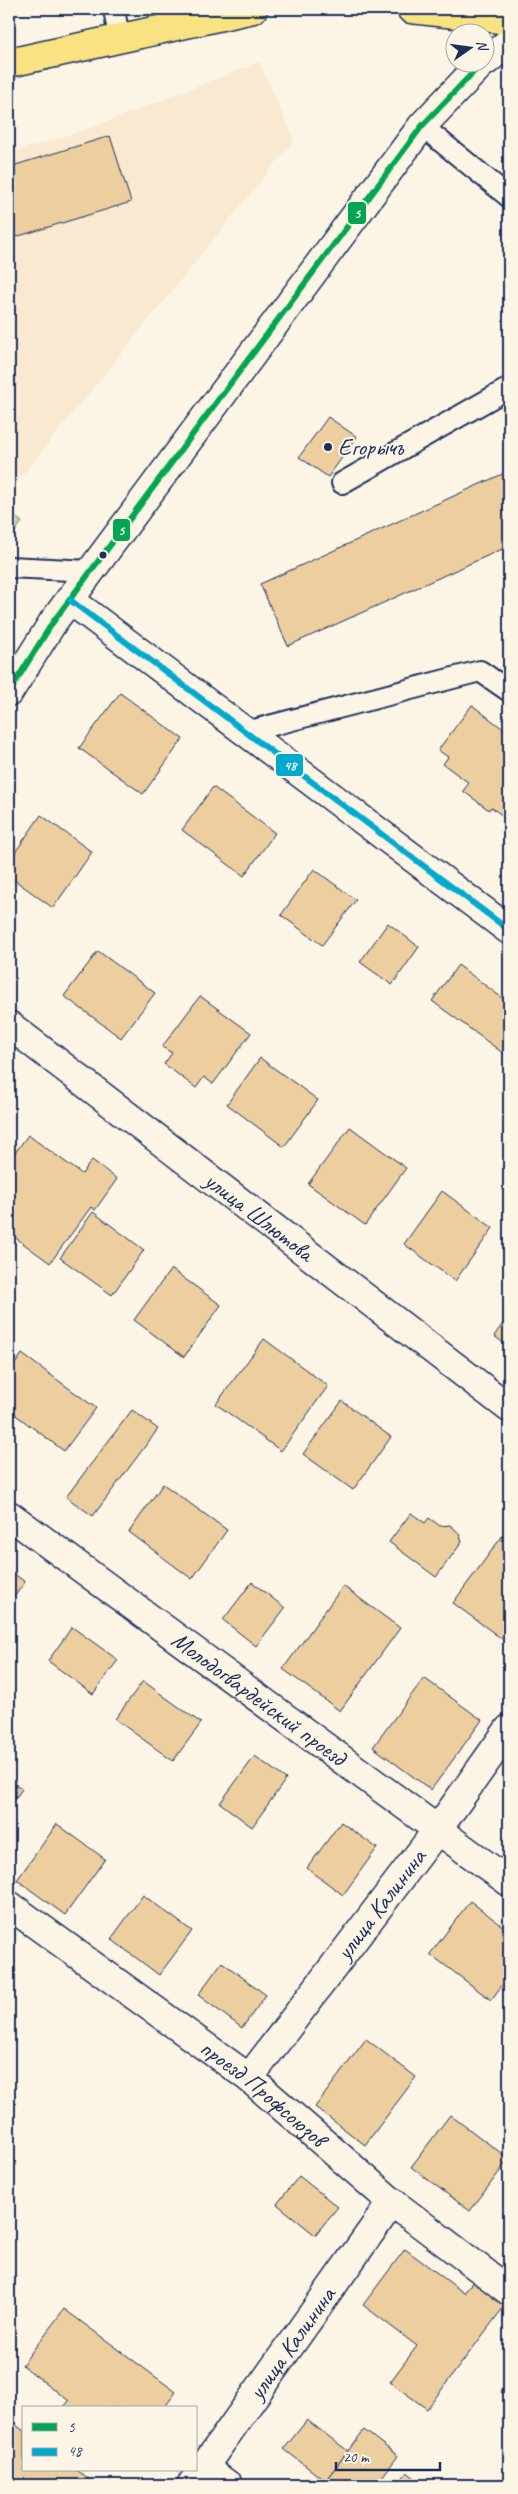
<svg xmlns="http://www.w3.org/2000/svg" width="518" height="2494" viewBox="0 0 518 2494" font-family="Caveat,sans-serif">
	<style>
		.built { fill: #f8e9d0 }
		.grass { fill: url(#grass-dots); stroke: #6c8376 }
		.building { fill: #edce9f; stroke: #1b2f5e }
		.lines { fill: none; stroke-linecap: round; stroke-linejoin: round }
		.lane-casing { stroke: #1b2f5e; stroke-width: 24 }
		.street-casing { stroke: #1b2f5e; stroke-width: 31 }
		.secondary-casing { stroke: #1b2f5e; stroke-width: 31 }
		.primary-casing { stroke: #1b2f5e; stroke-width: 31 }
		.lane { stroke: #fcf5e5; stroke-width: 20 }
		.street { stroke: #fcf5e5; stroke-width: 28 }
		.secondary { stroke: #fcf5e5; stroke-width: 28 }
		.primary { stroke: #f8e281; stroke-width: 28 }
		.bus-1-casing { stroke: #fcf5e5; stroke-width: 10 }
		.bus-2-casing { stroke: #fcf5e5; stroke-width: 10 }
		.bus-1 { stroke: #00a651; stroke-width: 6 }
		.bus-2 { stroke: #00a9ce; stroke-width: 6 }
		.poi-dot { fill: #1b2f5e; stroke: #fcf5e5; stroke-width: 2 }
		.labels { text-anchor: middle; stroke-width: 4; stroke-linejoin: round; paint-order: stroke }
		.poi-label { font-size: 24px; fill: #1b2f5e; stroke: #fcf5e5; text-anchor: start }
		.street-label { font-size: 24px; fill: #1b2f5e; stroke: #fcf5e5 }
		.line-badge { stroke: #fcf5e5; stroke-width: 2 }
		.badge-label { font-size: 14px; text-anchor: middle; font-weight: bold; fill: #fff }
	</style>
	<defs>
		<pattern id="grass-dots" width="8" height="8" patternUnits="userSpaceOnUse" patternTransform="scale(1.25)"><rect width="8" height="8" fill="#bed78e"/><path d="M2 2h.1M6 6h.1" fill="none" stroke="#a3b97d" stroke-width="1.8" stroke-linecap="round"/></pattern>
	</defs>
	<rect width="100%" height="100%" fill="#fcf5e5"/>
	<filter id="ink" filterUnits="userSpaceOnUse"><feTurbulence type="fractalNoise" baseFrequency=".02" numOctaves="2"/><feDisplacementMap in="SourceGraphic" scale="10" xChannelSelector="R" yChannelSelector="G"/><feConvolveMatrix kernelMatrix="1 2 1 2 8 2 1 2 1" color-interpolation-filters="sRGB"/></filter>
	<g filter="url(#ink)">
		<polygon class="built" points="259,62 294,140 9,492 9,154 99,125"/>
		<polygon class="grass" points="9,512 22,522 9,539"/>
		<g class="building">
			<polygon points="110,136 131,202 9,239 9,167"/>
			<polygon points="328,417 357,437 328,477 299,457"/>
			<polygon points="509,471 509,546 288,646 260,584"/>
			<polygon points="120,693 183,739 143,794 79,748"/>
			<polygon points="472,705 507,732 505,735 509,738 509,814 506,812 503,816 491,807 489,810 463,791 469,783 443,764 448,757 438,750"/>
			<polygon points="213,787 275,833 244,876 182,830"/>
			<polygon points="41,815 92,852 53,908 9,876 9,861"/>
			<polygon points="314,869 356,900 322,945 281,915"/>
			<polygon points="388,923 419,947 392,985 360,962"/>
			<polygon points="98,951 155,993 121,1038 64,996"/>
			<polygon points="458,965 509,1003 509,1052 507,1056 432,1001"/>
			<polygon points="200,996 251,1033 213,1084 204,1077 196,1088 164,1064 172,1053 162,1047"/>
			<polygon points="260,1058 318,1100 284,1147 227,1104"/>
			<polygon points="350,1127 406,1168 365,1225 308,1184"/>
			<polygon points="28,1135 82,1174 92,1160 117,1179 95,1210 91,1207 50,1263 9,1233 9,1208 12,1203 9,1200 9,1161"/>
			<polygon points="442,1191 493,1228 455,1281 404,1244"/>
			<polygon points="93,1212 144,1250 112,1295 60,1258"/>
			<polygon points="171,1269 221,1305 184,1357 134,1320"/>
			<polygon points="509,1315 509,1347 494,1336"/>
			<polygon points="264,1339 328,1386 281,1451 216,1404"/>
			<polygon points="22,1354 96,1408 64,1451 9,1410 9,1373"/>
			<polygon points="342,1401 391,1437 353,1490 303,1454"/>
			<polygon points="132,1410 158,1429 93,1516 66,1497"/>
			<polygon points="163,1484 227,1530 192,1579 129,1532"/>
			<polygon points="411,1513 425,1523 429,1518 440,1526 450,1525 459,1533 462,1542 436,1577 389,1542"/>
			<polygon points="509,1527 509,1630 502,1639 453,1603"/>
			<polygon points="9,1570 25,1582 9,1604"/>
			<polygon points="252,1582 285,1608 256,1646 223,1620"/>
			<polygon points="343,1586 400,1628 340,1711 283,1669"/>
			<polygon points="72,1627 118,1660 93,1694 48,1661"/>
			<polygon points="424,1678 482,1720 431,1790 373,1747"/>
			<polygon points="143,1681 201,1723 173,1761 115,1719"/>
			<polygon points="255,1756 286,1779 252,1827 220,1803"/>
			<polygon points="9,1779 22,1789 9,1807"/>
			<polygon points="341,1822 377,1848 343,1895 307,1868"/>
			<polygon points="57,1824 105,1859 65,1915 17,1880"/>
			<polygon points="143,1895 192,1931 159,1975 111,1939"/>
			<polygon points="470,1901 509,1931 509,1976 491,2000 430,1954"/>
			<polygon points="222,1962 266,1995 242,2028 198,1995"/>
			<polygon points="366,2039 416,2077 365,2145 315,2107"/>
			<polygon points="450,2115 509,2159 470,2211 411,2167"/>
			<polygon points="299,2176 338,2207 315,2235 277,2204"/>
			<polygon points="405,2249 464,2293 474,2280 506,2304 427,2409 390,2382 417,2346 363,2305"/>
			<polygon points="64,2309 176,2392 164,2408 63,2408 69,2401 22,2365"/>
			<polygon points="509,2380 509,2398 501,2392"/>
			<polygon points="9,2420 24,2431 24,2470 77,2470 97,2485 9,2485"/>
			<polygon points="307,2420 348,2451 325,2481 284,2449"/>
			<polygon points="364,2430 398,2456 376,2485 322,2485"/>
			<polygon points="407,2472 424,2485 397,2485"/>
		</g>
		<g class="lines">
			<g class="lane-casing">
				<g id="lane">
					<polyline points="114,9 119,38"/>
					<polyline points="422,126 509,197"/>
					<polyline points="342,483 509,388"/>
					<polyline points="9,567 91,571"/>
					<polyline points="246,732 480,671 509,691"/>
				</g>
			</g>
			<g class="street-casing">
				<g id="street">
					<polyline points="70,600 509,930"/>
					<path id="s1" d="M9 1515 509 1882"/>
					<path id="s2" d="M9 1905 249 2078 392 2202 509 2291"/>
					<path id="s3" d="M249 2078 438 1829 509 1729"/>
					<polyline points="205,2468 228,2485"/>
					<path id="s4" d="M191 2485 392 2202"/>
				</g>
			</g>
			<g class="secondary-casing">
				<g id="secondary">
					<polyline points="486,61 509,42"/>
					<polyline points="9,692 53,622 422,126 483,62"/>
					<path id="s5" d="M9 1025 509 1408"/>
				</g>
			</g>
			<g class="primary-casing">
				<g id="primary">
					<polyline points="411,9 509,20"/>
					<polyline points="9,63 253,9"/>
				</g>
			</g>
			<use href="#lane" class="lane"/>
			<use href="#street" class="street"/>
			<use href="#secondary" class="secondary"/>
			<use href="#primary" class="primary"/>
			<g class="bus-1-casing">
				<polyline id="bus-1" points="9,692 53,622 422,126 483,62"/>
			</g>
			<g class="bus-2-casing">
				<polyline id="bus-2" points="70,600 509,930"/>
			</g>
			<use href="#bus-1" class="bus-1"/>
			<use href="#bus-2" class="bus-2"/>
		</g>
	</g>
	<g class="poi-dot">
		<circle cx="328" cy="447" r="5"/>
		<circle cx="103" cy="555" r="4.5"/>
	</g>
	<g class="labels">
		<g class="poi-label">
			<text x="338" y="455">Егорычъ</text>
		</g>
		<g class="street-label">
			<text dy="8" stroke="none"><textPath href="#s5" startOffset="315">улица Шлютова</textPath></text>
			<text dy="8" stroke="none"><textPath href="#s1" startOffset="310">Молодогвардейский проезд</textPath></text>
			<text dy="8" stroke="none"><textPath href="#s3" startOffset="218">улица Калинина</textPath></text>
			<text dy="8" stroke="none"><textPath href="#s2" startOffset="316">проезд Профсоюзов</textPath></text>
			<text dy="8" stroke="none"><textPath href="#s4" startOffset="174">улица Калинина</textPath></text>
		</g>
	</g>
	<g class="line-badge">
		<rect x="347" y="201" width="20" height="24" rx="5" fill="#00a651"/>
		<rect x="112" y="518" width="19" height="24" rx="5" fill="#00a651"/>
		<rect x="275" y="753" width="29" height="24" rx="5" fill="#00a9ce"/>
	</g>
	<g class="badge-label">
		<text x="357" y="218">5</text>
		<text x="121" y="535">5</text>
		<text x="290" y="770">48</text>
	</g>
	<rect width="518" height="2494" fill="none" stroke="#fcf5e5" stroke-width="30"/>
	<rect x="15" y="15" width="488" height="2464" fill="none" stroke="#1b2f5e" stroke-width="2" filter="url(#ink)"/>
	<rect x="22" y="2406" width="175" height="65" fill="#fcf5e5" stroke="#a2a6af"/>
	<rect x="32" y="2423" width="25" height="8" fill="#00a651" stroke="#a2a6af"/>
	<text x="68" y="2432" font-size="15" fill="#1b2f5e">5</text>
	<rect x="32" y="2448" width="25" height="8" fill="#00a9ce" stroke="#a2a6af"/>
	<text x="68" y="2456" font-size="15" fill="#1b2f5e">48</text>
	<g transform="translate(470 48) rotate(76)"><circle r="24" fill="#fcf5e5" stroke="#a2a6af"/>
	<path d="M0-4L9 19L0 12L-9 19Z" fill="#1b2f5e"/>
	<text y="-8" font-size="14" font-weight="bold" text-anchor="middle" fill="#1b2f5e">N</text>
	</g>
	<path d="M336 2462v8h104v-8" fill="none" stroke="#1b2f5e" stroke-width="2.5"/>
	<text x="343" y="2462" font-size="15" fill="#1b2f5e" stroke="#fcf5e5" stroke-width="4" paint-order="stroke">20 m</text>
</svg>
